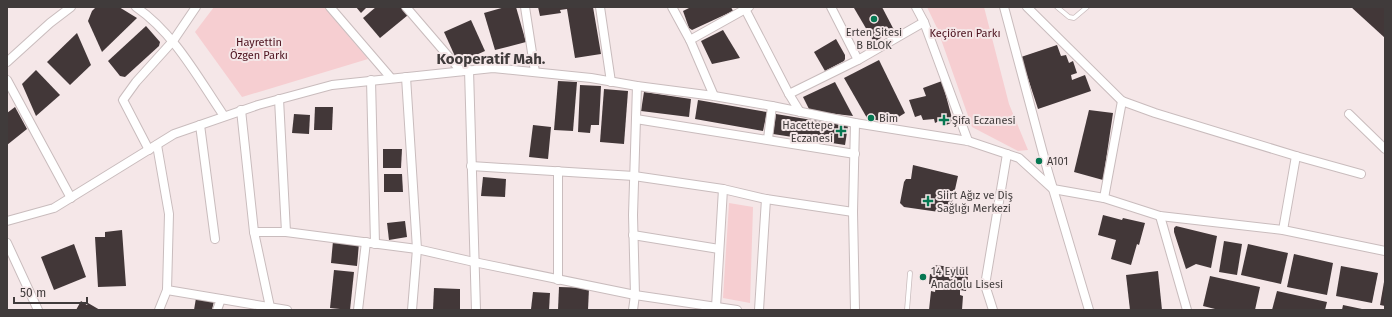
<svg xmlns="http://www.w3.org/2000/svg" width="1392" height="317" viewBox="0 0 1392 317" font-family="'Fira Sans',sans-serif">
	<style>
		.green { fill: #f6ced1 }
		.building { fill: #423738 }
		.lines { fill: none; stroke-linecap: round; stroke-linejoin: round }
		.service-casing { stroke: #c9bcbd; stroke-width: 5.5 }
		.minor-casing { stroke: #c9bcbd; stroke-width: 10 }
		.service { stroke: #fff; stroke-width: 4 }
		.minor { stroke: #fff; stroke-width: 8 }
		.poi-dot { fill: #067752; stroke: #f5e7e8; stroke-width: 1.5 }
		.labels { text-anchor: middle; stroke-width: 4; stroke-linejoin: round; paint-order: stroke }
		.poi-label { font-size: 11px; fill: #403b3b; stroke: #f5e7e8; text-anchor: start }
		.park-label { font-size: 11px; fill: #4c121e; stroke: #f5e7e8 }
		.district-label { font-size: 15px; font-weight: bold; fill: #403b3b; stroke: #f5e7e8 }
	</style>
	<rect width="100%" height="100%" fill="#f5e7e8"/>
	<g class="green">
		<polygon points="214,7 324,7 368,59 242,97 195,32"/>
		<polygon points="927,7 984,7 1009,104 1028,150 1018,151 972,127 937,28"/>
		<polygon points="729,203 753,207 750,303 723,298"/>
	</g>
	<g class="building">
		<polygon points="96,7 119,7 137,18 102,52 88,21 92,11"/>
		<polygon points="356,7 367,7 361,13"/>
		<polygon points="376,7 401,7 408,15 380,38 363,18"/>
		<polygon points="505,7 516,7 526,42 495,50 484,13"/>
		<polygon points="538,7 593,7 601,54 575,58 567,9 560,10 561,13 540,16"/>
		<polygon points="691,7 731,7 733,11 692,30 689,28 683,11"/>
		<polygon points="856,7 882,7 894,30 874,42 854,8"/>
		<polygon points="1351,7 1385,7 1385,38"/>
		<polygon points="471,20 485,51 458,63 444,32"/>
		<polygon points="146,26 160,42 159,46 125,77 120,76 108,61"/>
		<polygon points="723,30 740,58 712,64 701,41"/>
		<polygon points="77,33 91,65 70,85 47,62"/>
		<polygon points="836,39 845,55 845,59 844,61 825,71 814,52"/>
		<polygon points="1057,45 1061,56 1066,55 1069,63 1073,61 1077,73 1071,75 1072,80 1085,75 1091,91 1038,109 1021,57"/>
		<polygon points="879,60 905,113 892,121 886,122 867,118 844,78"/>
		<polygon points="36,70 60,95 36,116 22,84"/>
		<polygon points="558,81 577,82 573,131 554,130"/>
		<polygon points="942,81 953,122 944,126 941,120 935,123 934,119 923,120 921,115 915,117 909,100 926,96 923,88"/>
		<polygon points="835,82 853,116 810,111 803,97"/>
		<polygon points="580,85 601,86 599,125 591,125 590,133 578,132"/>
		<polygon points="604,89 628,91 624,144 600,142"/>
		<polygon points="644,92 691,99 689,117 641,111"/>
		<polygon points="698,100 767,112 763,131 695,119"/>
		<polygon points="15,107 27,129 7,145 7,113"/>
		<polygon points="315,107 333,107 332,130 314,130"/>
		<polygon points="1089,110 1113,113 1103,180 1074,172"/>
		<polygon points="294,114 310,115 309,134 292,133"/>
		<polygon points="776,114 848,126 845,145 773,134"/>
		<polygon points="533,125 551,127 548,159 529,157"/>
		<polygon points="383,149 402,149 401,168 383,168"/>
		<polygon points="913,165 958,176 952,203 955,203 953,214 904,207 900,203 904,182 906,179 911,179"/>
		<polygon points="384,174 402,174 403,192 384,192"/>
		<polygon points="483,177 506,179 505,197 481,196"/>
		<polygon points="1103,215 1122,220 1123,218 1145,223 1139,245 1137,244 1131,265 1111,259 1116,240 1098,235"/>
		<polygon points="405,221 407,237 389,240 387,223"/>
		<polygon points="1176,226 1217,236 1211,268 1196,264 1186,269 1174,232 1174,228"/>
		<polygon points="122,230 126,286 98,287 95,237 105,237 105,232"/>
		<polygon points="333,241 359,243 357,266 331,263"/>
		<polygon points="1224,241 1242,244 1237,275 1219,272"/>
		<polygon points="74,244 86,277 54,290 41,257"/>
		<polygon points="1248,244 1288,253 1281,284 1241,275"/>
		<polygon points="1294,254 1333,263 1327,295 1287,287"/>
		<polygon points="934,265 969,269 966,291 960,290 960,295 963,296 962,310 929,310 931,291 935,292 936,285 929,284 930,274 934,275"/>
		<polygon points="1341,266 1378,273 1372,303 1336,296"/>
		<polygon points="334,270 354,272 350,310 330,308"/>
		<polygon points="1158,271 1162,310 1130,310 1126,275"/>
		<polygon points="1210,276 1260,287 1255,310 1219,310 1203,306"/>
		<polygon points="1384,282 1385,283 1385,306 1380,305"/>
		<polygon points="559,287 589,288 588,310 558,310"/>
		<polygon points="434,288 460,289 460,310 433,310"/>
		<polygon points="1277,291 1327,302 1325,310 1272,310"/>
		<polygon points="533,292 550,293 549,310 531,309"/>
		<polygon points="196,298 214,301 212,310 194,310"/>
		<polygon points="81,301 87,305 88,303 100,310 76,310"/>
		<polygon points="1343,305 1362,309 1362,310 1342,310"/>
	</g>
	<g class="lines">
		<g class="service-casing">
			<g id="service">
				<polyline points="1057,7 1069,17 1074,18 1087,7"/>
				<polyline points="907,310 910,273"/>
			</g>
		</g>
		<g class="minor-casing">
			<g id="minor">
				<path d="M136 7C175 34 198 78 224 116"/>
				<polyline points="330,7 391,78"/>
				<polyline points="406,7 461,71"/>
				<polyline points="525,7 535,72"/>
				<polyline points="600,7 611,82"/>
				<polyline points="672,7 690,40 714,96"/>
				<polyline points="744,7 789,94 800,112"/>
				<polyline points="831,7 858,60"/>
				<polyline points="916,7 924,22 968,141"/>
				<polyline points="1004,7 1048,172 1089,310"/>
				<polyline points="1027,7 1122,101 1155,113 1296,156 1361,174"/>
				<polyline points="690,40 749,7"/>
				<polyline points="7,62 50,23 71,7"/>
				<polyline points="469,70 476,310"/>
				<polyline points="406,77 417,249 412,310"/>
				<polyline points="7,80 71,198"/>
				<polyline points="371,80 375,244"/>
				<polyline points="789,94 858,60 924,22"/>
				<polyline points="279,99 286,232"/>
				<polyline points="241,110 254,232 270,307 270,310"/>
				<polyline points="1349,114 1385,149"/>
				<polyline points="636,119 855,154"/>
				<polyline points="200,125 215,239"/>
				<polyline points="768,139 772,106"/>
				<polyline points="157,145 169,214 167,290 159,310"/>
				<polyline points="149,150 123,100 136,82 173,41 196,7"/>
				<polyline points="471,166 634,176 723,189 766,199 853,212"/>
				<polyline points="1104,198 1122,101"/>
				<polyline points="1160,216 1187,310"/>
				<polyline points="7,221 54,208 174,134 258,105 332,85 493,68 591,78 637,86 714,96 772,106 855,123 968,141 1019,158 1053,189 1104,198 1160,216 1283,230 1385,251"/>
				<polyline points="1283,230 1296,156"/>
				<polyline points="254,232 286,232 417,249 474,262 635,295 737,310"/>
				<polyline points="633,235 719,249"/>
				<polyline points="7,243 38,310"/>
				<polyline points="558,280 558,171"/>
				<polyline points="167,290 287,310"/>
				<polyline points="716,307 723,189"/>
				<polyline points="217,310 221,299"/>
				<polyline points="358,310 366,242"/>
				<polyline points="633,310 635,295 633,215 637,86"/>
				<polyline points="759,310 766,199"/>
				<polyline points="855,310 853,212 855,123"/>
				<polyline points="993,310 985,285 1007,154"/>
			</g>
		</g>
		<use href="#service" class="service"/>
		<use href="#minor" class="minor"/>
	</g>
	<g class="poi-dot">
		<circle cx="874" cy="19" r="4"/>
		<circle cx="871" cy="118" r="4"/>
		<path d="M942 114h4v4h4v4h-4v4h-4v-4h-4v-4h4z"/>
		<path d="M839 125h4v4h4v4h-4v4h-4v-4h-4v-4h4z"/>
		<circle cx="1039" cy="161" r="4"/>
		<path d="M926 195h4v4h4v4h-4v4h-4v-4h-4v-4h4z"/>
		<circle cx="923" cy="277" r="4"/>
	</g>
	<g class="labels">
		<g class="poi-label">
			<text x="874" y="36" text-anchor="middle">Erten Sitesi<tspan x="874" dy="13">B BLOK</tspan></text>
			<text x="879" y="122">Bim</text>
			<text x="952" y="124">Şifa Eczanesi</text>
			<text x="833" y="129" text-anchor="end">Hacettepe<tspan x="833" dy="13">Eczanesi</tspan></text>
			<text x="1047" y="165">A101</text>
			<text x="937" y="199">Siirt Ağız ve Diş<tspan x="937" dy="13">Sağlığı Merkezi</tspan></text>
			<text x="931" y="275">14 Eylül<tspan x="931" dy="13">Anadolu Lisesi</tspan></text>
		</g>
		<g class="park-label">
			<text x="965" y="37">Keçiören Parkı</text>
			<text x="259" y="46">Hayrettin<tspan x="259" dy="13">Özgen Parkı</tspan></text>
		</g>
		<g class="district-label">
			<text x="491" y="64">Kooperatif Mah.</text>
		</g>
	</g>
	<rect width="1392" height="317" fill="none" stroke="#403b3b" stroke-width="16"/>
	<path d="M14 297v6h73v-6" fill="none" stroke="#403b3b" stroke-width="2"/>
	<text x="20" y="297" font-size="12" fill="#403b3b" stroke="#f5e7e8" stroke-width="3" paint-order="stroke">50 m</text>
</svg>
